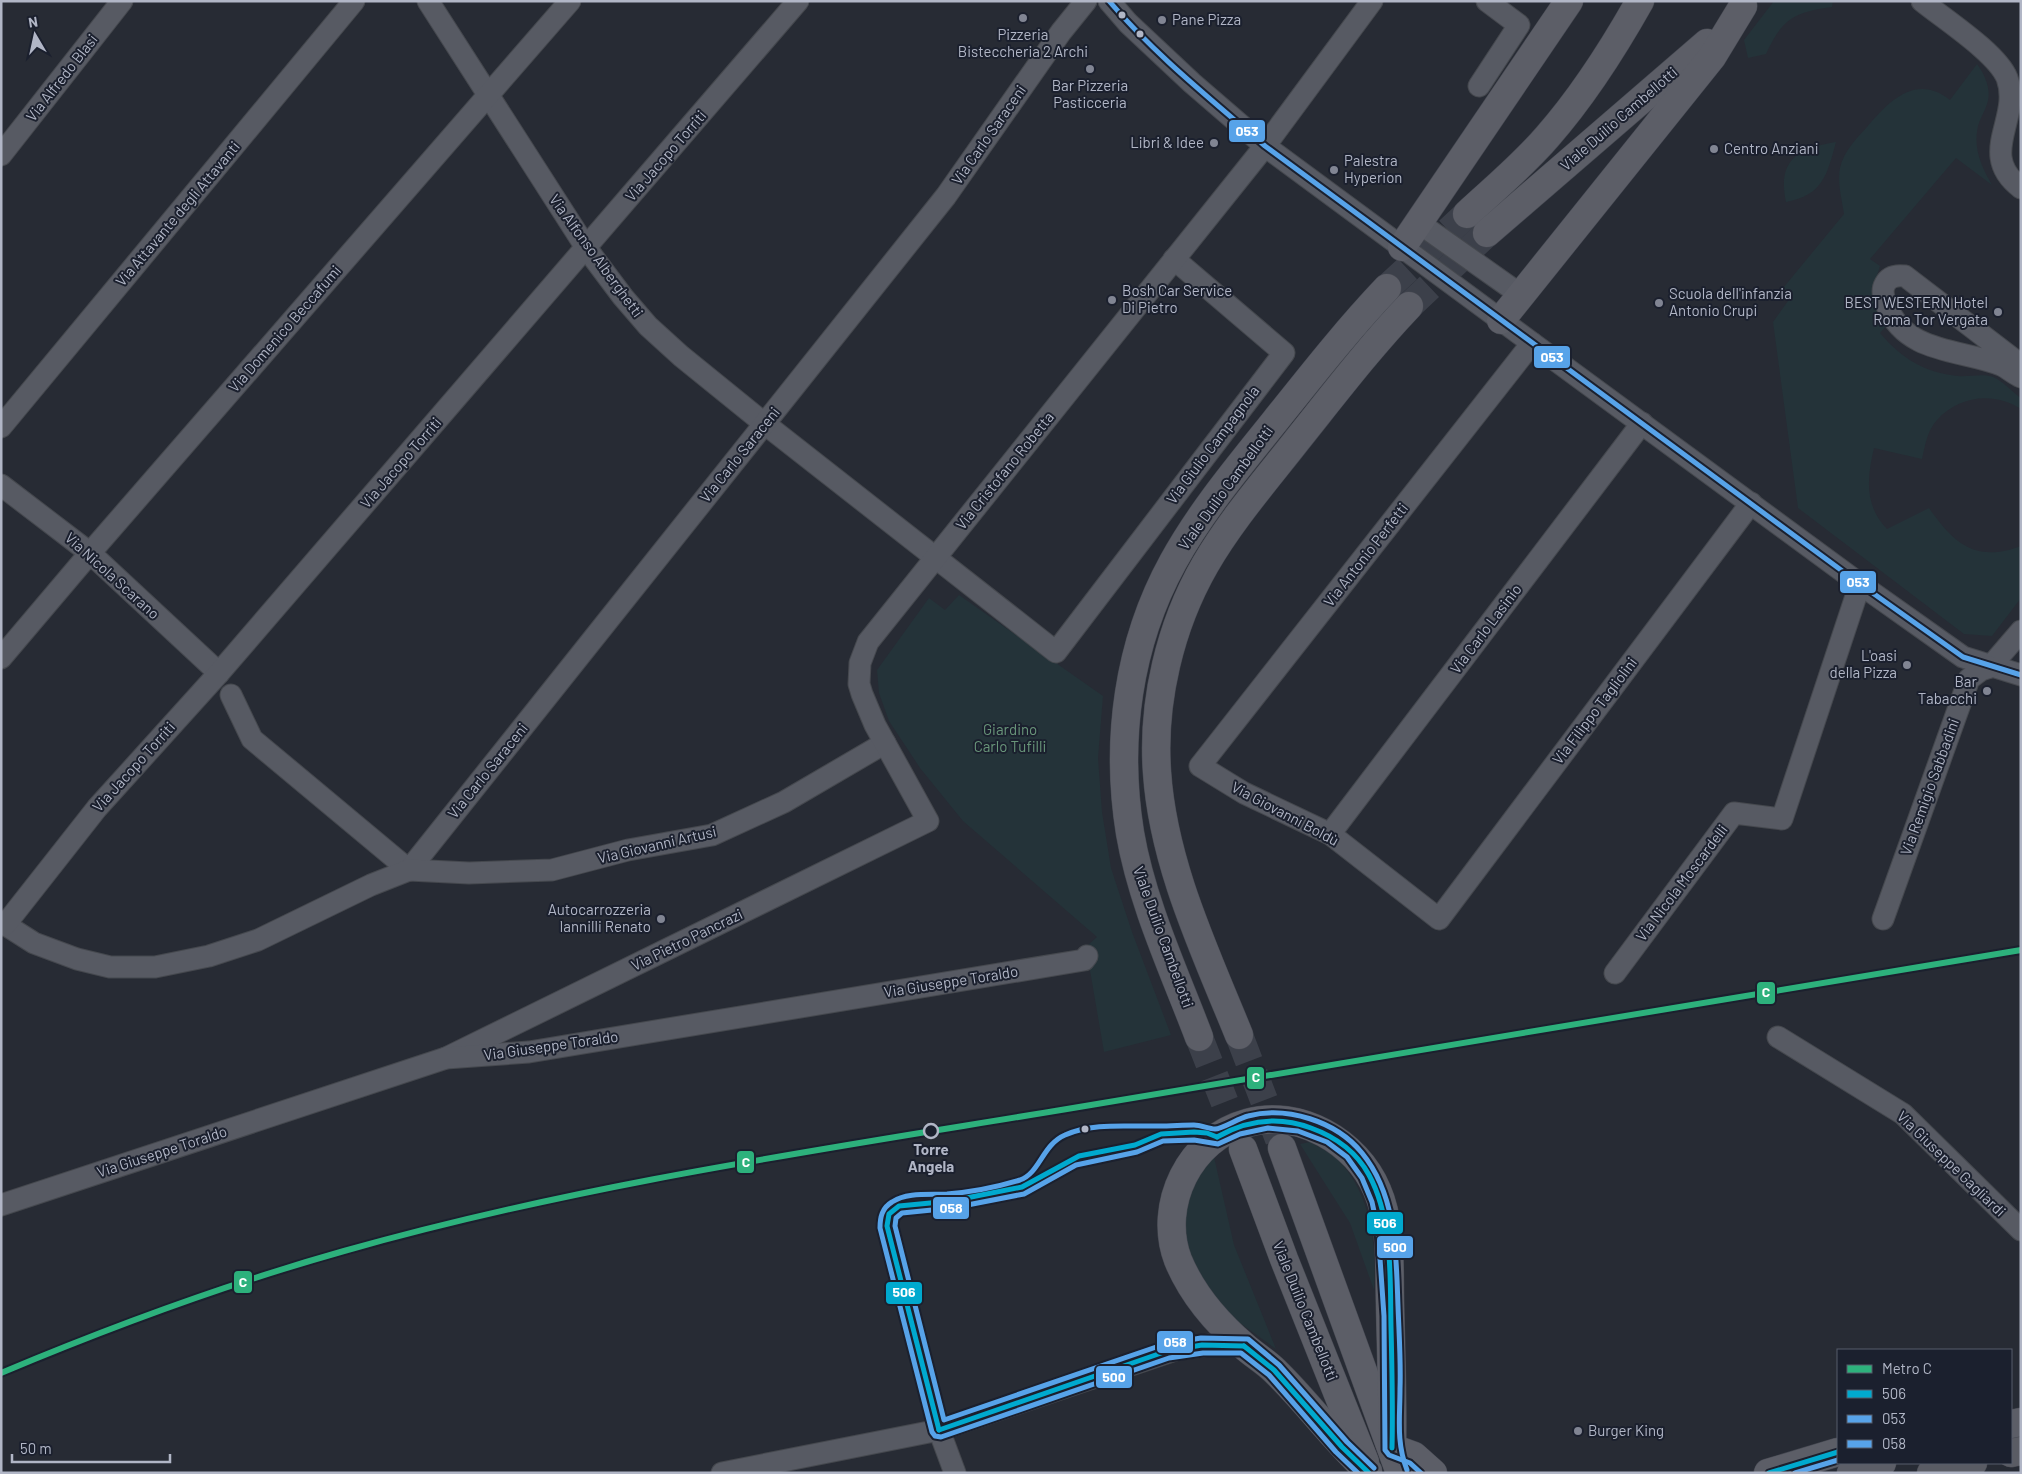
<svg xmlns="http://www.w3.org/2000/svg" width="2022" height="1474" viewBox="0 0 2022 1474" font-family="Barlow,sans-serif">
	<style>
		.green { fill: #243339 }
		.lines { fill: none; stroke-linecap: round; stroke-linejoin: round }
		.secondary-tunnel { stroke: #3c404a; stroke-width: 28; stroke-dasharray: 28 14; stroke-linecap: butt }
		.street-casing { stroke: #45484e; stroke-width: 23 }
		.secondary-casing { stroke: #454851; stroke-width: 29 }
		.primary-casing { stroke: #454851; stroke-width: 29 }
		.street { stroke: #575a63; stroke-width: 21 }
		.secondary { stroke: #5c5e67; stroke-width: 28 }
		.primary { stroke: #5a5c64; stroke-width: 28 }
		.bus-1-casing { stroke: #1b202e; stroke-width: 9 }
		.bus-2-casing { stroke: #1b202e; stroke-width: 9 }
		.bus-3-casing { stroke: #1b202e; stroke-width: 9 }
		.bus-4-casing { stroke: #1b202e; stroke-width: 9 }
		.bus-1 { stroke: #00a9ce; stroke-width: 5 }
		.bus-2 { stroke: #57a3e9; stroke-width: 5 }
		.bus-3 { stroke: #57a3e9; stroke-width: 5 }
		.bus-4 { stroke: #57a3e9; stroke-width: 5 }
		.metro-1-casing { stroke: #1b202e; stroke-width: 10 }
		.metro-1 { stroke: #2db17c; stroke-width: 6 }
		.bus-dot { fill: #b1b6c6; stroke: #1b202e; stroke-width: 2 }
		.poi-dot { fill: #818593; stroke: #1b202e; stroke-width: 2 }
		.stop-dot { fill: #1b202e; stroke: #b1b6c6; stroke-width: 2.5 }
		.labels { text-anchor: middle; stroke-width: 4; stroke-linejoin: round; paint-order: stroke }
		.poi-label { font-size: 15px; fill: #b1b6c6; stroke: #1b202e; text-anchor: start }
		.street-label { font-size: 15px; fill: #b1b6c6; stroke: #1b202e }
		.park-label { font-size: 15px; fill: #69967a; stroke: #1b202e }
		.stop-label { font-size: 15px; font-weight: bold; fill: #b1b6c6; stroke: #1b202e }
		.line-badge { stroke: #1b202e; stroke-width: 2 }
		.badge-label { font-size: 14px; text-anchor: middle; font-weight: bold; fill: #fff }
	</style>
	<rect width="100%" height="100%" fill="#272b34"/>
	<g class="green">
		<path d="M1774 1H1833L1832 7C1794 12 1782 19 1766 54L1748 58 1744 40Z"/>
		<path d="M1977 64C1985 75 1992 90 1987 104 1985 111 1980 118 1978 126 1973 148 1981 166 1992 185L1956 158 1870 259 1880 266 1873 288 1888 324 1880 333C1901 358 1925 373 1958 376 1969 377 1984 373 1993 377 2003 381 2012 392 2021 398V409C1994 391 1958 396 1937 420 1927 431 1925 446 1922 459L1874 448C1867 478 1864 505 1887 529L1929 508C1954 544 1976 563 2021 546V598L1992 636 1964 634 1798 508 1773 322 1788 301 1779 293 1844 214C1842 200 1837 182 1840 168 1844 151 1856 139 1867 127 1889 101 1916 73 1950 100Z"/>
		<path d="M1836 142C1827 175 1823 195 1786 202 1777 160 1798 148 1836 142Z"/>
		<polygon points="959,595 1103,696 1098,758 1102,812 1111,868 1132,932 1171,1035 1104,1052 1086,947 1097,937 963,821 920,768 889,721 879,693 877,670 929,598 945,610"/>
		<path d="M1310 1142C1320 1148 1331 1153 1339 1161 1371 1194 1377 1246 1374 1290L1350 1223 1300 1144Z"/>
		<polygon points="1214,1157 1234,1245 1276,1349 1233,1318 1200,1277 1187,1252 1182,1229 1192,1182"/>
	</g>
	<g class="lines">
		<g class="secondary-tunnel">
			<polyline points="1387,288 1467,214"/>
			<polyline points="1409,306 1487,233"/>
			<polyline points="1239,1035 1280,1142"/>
			<polyline points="1199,1037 1243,1149"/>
		</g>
		<g class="street-casing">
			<g id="street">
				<polyline points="428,1 587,249 623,297 648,326 681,356 765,424 1056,652 1284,353 1174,259"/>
				<polyline points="1109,1 1128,23 1192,83 1265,146 1532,343 1860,584 1963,657 2021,675"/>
				<path d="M1922 1C1944 19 1997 53 2007 78 2022 119 1976 154 2021 188"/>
				<polyline points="1479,86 1519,25 1487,1"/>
				<polyline points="1,155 122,1"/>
				<polyline points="1419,223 1521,295"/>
				<polyline points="1532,343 1200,766 1244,793 1330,834 1439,919 1751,503"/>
				<path d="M2021 365 1905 276C1897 275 1889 276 1885 284 1881 291 1884 299 1887 306 1906 354 1961 349 2001 365 2008 368 2014 374 2021 377"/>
				<polyline points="1,427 354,1"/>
				<polyline points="1,485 90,553 219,673"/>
				<polyline points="1,658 90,553 570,1"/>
				<polyline points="1990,667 2021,631"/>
				<polyline points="231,695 252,739 409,870"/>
				<polyline points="1330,834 1642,423"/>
				<polyline points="409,870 946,196 1061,32 1086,1"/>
				<polyline points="1883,919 1969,679 1981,670 1990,667"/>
				<polyline points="1,922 34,943 77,959 110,967 155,967 209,956 258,940 371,885 409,870 469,873 552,870 628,850 712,835 784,802 885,743"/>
				<polyline points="5,925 97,808 219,673 798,1"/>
				<polyline points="1615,973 1734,813 1782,819 1860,584"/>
				<polyline points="1778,1037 1903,1114 2021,1230"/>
				<polyline points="446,1058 928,821 875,725 862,694 859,684 860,663 868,642 1265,146 1372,1"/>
				<polyline points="1,1205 446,1058 529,1052 1084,960 1087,956"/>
				<polyline points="939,1430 955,1473"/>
				<polyline points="722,1473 939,1430 1178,1349 1210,1345 1244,1346"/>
			</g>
		</g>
		<g class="secondary-casing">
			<g id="secondary">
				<path d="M1467 214C1494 189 1523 165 1547 137 1584 95 1613 49 1640 1"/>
				<polyline points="1487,233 1707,43"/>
				<polyline points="1402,247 1569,1"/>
				<polyline points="1501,320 1712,57 1743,6"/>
				<path d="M1239 1035C1205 951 1163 864 1157 772 1152 702 1170 626 1205 565 1231 520 1266 480 1298 439 1334 394 1369 348 1409 306"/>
				<path d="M1199 1037C1174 971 1142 903 1130 833 1115 740 1128 644 1173 562 1201 511 1239 466 1275 421 1311 376 1347 330 1387 288"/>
				<polyline points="1282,1148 1400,1473"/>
				<polyline points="1243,1149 1284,1259 1365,1462"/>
				<polyline points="2011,1424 2021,1422"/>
				<polyline points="1392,1448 1414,1456 1433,1473"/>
				<path d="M1368 1471C1334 1440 1308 1403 1275 1371 1266 1362 1254 1355 1244 1346 1216 1322 1192 1294 1178 1260 1157 1205 1190 1138 1247 1123 1299 1108 1357 1142 1377 1190 1392 1224 1389 1266 1390 1303 1391 1352 1393 1400 1392 1448"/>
				<polyline points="1768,1473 1838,1452"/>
				<polyline points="1851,1473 1882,1463"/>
			</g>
		</g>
		<g class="primary-casing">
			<g id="primary">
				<polyline points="2011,1453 2021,1451"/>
				<polyline points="1931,1473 1973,1463"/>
			</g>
		</g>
		<use href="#street" class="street"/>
		<use href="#secondary" class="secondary"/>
		<use href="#primary" class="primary"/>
		<g class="bus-1-casing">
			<g id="bus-1">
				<path d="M1217 1137C1247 1120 1279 1116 1311 1128 1336 1137 1356 1151 1369 1175 1393 1219 1390 1278 1391 1327 1392 1367 1393 1408 1392 1448"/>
				<polyline points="1244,1346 1274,1370 1342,1447 1369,1473"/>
				<polyline points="939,1430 887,1226 889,1214 899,1206 951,1201 1022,1187 1079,1156 1135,1145 1161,1134 1194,1132 1207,1133 1217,1137"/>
				<polyline points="939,1430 1167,1351 1202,1345 1244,1346"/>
				<polyline points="1769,1473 1838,1452"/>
			</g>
		</g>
		<g class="bus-2-casing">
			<path id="bus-2" d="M1109 1C1155 55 1212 100 1265 146L1860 584 1963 657 2021 675"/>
		</g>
		<g class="bus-3-casing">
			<g id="bus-3">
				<polyline points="1374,1468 1347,1442 1279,1365 1248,1339 1201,1338 1165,1344 944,1420 895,1226 896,1218 902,1213 952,1208 1024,1194 1076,1165 1137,1152 1163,1141 1194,1140 1218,1144 1240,1134 1268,1128 1298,1131 1327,1142 1347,1157 1362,1178 1372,1202 1378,1230 1384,1316 1385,1450 1389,1455 1410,1463 1421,1473"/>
				<polyline points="1795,1473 1838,1460"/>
			</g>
		</g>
		<g class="bus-4-casing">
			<path id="bus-4" d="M1358 1473 1336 1452 1269 1375 1241 1353H1203L1169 1358 941 1437 935 1436 932 1432 880 1228C880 1217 882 1208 892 1202 907 1192 930 1195 947 1194 971 1192 997 1187 1020 1180 1040 1173 1042 1145 1065 1135 1093 1122 1129 1127 1159 1126 1171 1126 1183 1125 1194 1125 1201 1125 1209 1129 1215 1129 1222 1129 1239 1118 1248 1116 1287 1106 1336 1121 1362 1153 1397 1196 1396 1254 1398 1306 1399 1334 1401 1361 1400 1389 1400 1418 1396 1442 1407 1470"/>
		</g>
		<use href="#bus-1" class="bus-1"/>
		<use href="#bus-2" class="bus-2"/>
		<use href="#bus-3" class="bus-3"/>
		<use href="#bus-4" class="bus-4"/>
		<g class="metro-1-casing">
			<path id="metro-1" d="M1 1373C113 1326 227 1284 344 1251 580 1184 825 1149 1067 1109 1385 1056 1703 1003 2021 950"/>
		</g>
		<use href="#metro-1" class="metro-1"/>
	</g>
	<g class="bus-dot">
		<circle cx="1122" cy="15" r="4.5"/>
		<circle cx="1140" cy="34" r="4.5"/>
		<circle cx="1085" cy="1129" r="4.5"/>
	</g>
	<g class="poi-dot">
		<circle cx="1023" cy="18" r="5"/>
		<circle cx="1162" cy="20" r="5"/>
		<circle cx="1090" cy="69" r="5"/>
		<circle cx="1214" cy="143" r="5"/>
		<circle cx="1714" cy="149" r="5"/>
		<circle cx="1334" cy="170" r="5"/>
		<circle cx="1112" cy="300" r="5"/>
		<circle cx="1659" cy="303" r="5"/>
		<circle cx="1998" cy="312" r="5"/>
		<circle cx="1907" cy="665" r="5"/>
		<circle cx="1987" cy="691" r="5"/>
		<circle cx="661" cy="919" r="5"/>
		<circle cx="1578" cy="1431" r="5"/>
	</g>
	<circle class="stop-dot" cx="931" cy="1131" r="7"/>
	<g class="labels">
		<g class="poi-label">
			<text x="1172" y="25">Pane Pizza</text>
			<text x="1023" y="40" text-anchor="middle">Pizzeria<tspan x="1023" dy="17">Bisteccheria 2 Archi</tspan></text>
			<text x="1090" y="91" text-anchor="middle">Bar Pizzeria<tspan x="1090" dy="17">Pasticceria</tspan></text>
			<text x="1204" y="148" text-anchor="end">Libri &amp; Idee</text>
			<text x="1724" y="154">Centro Anziani</text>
			<text x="1344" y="166">Palestra<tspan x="1344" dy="17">Hyperion</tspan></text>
			<text x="1122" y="296">Bosh Car Service<tspan x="1122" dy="17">Di Pietro</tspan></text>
			<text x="1669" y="299">Scuola dell'infanzia<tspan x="1669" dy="17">Antonio Crupi</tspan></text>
			<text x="1988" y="308" text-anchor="end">BEST WESTERN Hotel<tspan x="1988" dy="17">Roma Tor Vergata</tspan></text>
			<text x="1897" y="661" text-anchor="end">L'oasi<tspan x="1897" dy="17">della Pizza</tspan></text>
			<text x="1977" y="687" text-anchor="end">Bar<tspan x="1977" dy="17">Tabacchi</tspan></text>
			<text x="651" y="915" text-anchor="end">Autocarrozzeria<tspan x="651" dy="17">Iannilli Renato</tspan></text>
			<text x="1588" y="1436">Burger King</text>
		</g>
		<g class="street-label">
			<text transform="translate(62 78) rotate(-52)" y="5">Via Alfredo Blasi</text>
			<text transform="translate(1619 119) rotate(-41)" y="5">Viale Duilio Cambellotti</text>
			<text transform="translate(989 135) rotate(-55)" y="5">Via Carlo Saraceni</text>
			<text transform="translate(666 156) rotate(-49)" y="5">Via Jacopo Torriti</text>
			<text transform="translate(178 214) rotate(-50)" y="5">Via Attavante degli Attavanti</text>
			<text transform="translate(596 256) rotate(54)" y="5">Via Alfonso Alberghetti</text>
			<text transform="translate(285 329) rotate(-49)" y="5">Via Domenico Beccafumi</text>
			<text transform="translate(1213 445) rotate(-53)" y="5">Via Giulio Campagnola</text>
			<text transform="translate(740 455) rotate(-51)" y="5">Via Carlo Saraceni</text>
			<text transform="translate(401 463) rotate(-49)" y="5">Via Jacopo Torriti</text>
			<text transform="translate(1005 471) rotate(-51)" y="5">Via Cristofano Robetta</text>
			<text transform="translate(1226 488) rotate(-54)" y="5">Viale Duilio Cambellotti</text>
			<text transform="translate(1366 555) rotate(-52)" y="5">Via Antonio Perfetti</text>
			<text transform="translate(112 576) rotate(42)" y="5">Via Nicola Scarano</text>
			<text transform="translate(1486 629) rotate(-53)" y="5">Via Carlo Lasinio</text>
			<text transform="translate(1595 711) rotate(-53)" y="5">Via Filippo Tagliolini</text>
			<text transform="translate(134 767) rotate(-48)" y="5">Via Jacopo Torriti</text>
			<text transform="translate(488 771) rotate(-51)" y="5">Via Carlo Saraceni</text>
			<text transform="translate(1930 787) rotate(-70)" y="5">Via Remigio Sabbadini</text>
			<text transform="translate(1285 814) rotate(28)" y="5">Via Giovanni Boldù</text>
			<text transform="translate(657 845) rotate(-13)" y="5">Via Giovanni Artusi</text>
			<text transform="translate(1682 883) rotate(-53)" y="5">Via Nicola Moscardelli</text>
			<text transform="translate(1163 937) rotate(70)" y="5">Viale Duilio Cambellotti</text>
			<text transform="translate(687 940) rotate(-26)" y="5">Via Pietro Pancrazi</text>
			<text transform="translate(951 982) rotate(-9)" y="5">Via Giuseppe Toraldo</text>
			<text transform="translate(551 1046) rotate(-8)" y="5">Via Giuseppe Toraldo</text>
			<text transform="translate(162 1152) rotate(-18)" y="5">Via Giuseppe Toraldo</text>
			<text transform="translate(1951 1164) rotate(44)" y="5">Via Giuseppe Gagliardi</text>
			<text transform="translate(1305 1311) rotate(68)" y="5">Viale Duilio Cambellotti</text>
		</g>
		<g class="park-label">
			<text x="1010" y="735">Giardino<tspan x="1010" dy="17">Carlo Tufilli</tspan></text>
		</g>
		<g class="stop-label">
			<text x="931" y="1155">Torre<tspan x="931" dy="17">Angela</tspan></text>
		</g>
	</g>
	<g class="line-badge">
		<rect x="1228" y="119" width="38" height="24" rx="5" fill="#57a3e9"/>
		<rect x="1533" y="345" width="38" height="24" rx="5" fill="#57a3e9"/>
		<rect x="1839" y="570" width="38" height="24" rx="5" fill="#57a3e9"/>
		<rect x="1756" y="981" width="20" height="24" rx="5" fill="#2db17c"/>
		<rect x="1246" y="1066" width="19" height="24" rx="5" fill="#2db17c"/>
		<rect x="736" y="1150" width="19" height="24" rx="5" fill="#2db17c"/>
		<rect x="932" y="1196" width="38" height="24" rx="5" fill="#57a3e9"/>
		<rect x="1366" y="1211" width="38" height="24" rx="5" fill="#00a9ce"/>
		<rect x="1376" y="1235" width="38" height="24" rx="5" fill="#57a3e9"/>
		<rect x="233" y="1270" width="20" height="24" rx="5" fill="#2db17c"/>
		<rect x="885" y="1281" width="38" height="24" rx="5" fill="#00a9ce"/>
		<rect x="1156" y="1330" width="38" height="24" rx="5" fill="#57a3e9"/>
		<rect x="1095" y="1365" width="38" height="24" rx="5" fill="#57a3e9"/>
	</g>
	<g class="badge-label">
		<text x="1247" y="136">053</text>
		<text x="1552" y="362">053</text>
		<text x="1858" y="587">053</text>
		<text x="1766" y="997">C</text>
		<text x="1256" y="1082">C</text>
		<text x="746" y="1167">C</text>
		<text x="951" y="1213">058</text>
		<text x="1385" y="1228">506</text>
		<text x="1395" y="1252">500</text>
		<text x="243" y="1287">C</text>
		<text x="904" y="1297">506</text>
		<text x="1175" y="1347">058</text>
		<text x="1114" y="1382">500</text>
	</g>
	<rect width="2022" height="1474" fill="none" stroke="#b1b6c6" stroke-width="5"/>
	<rect x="1837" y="1349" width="175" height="115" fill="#1b202e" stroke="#575c6b"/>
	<rect x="1847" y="1365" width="25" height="8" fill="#2db17c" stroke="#575c6b"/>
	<text x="1882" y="1374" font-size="15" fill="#b1b6c6">Metro C</text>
	<rect x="1847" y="1390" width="25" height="8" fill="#00a9ce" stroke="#575c6b"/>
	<text x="1882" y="1399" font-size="15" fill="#b1b6c6">506</text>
	<rect x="1847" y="1415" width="25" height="8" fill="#57a3e9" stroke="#575c6b"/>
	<text x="1882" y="1424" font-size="15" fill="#b1b6c6">053</text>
	<rect x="1847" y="1440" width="25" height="8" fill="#57a3e9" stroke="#575c6b"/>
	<text x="1882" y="1449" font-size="15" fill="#b1b6c6">058</text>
	<g transform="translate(35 35) rotate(351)" stroke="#1b202e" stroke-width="4" paint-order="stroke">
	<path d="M0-4L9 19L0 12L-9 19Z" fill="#b1b6c6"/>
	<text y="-8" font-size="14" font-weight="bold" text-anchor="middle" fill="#b1b6c6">N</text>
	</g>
	<path d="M12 1454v8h158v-8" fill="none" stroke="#b1b6c6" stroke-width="2.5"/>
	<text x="20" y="1454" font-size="15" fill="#b1b6c6" stroke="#1b202e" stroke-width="4" paint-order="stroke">50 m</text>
</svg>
